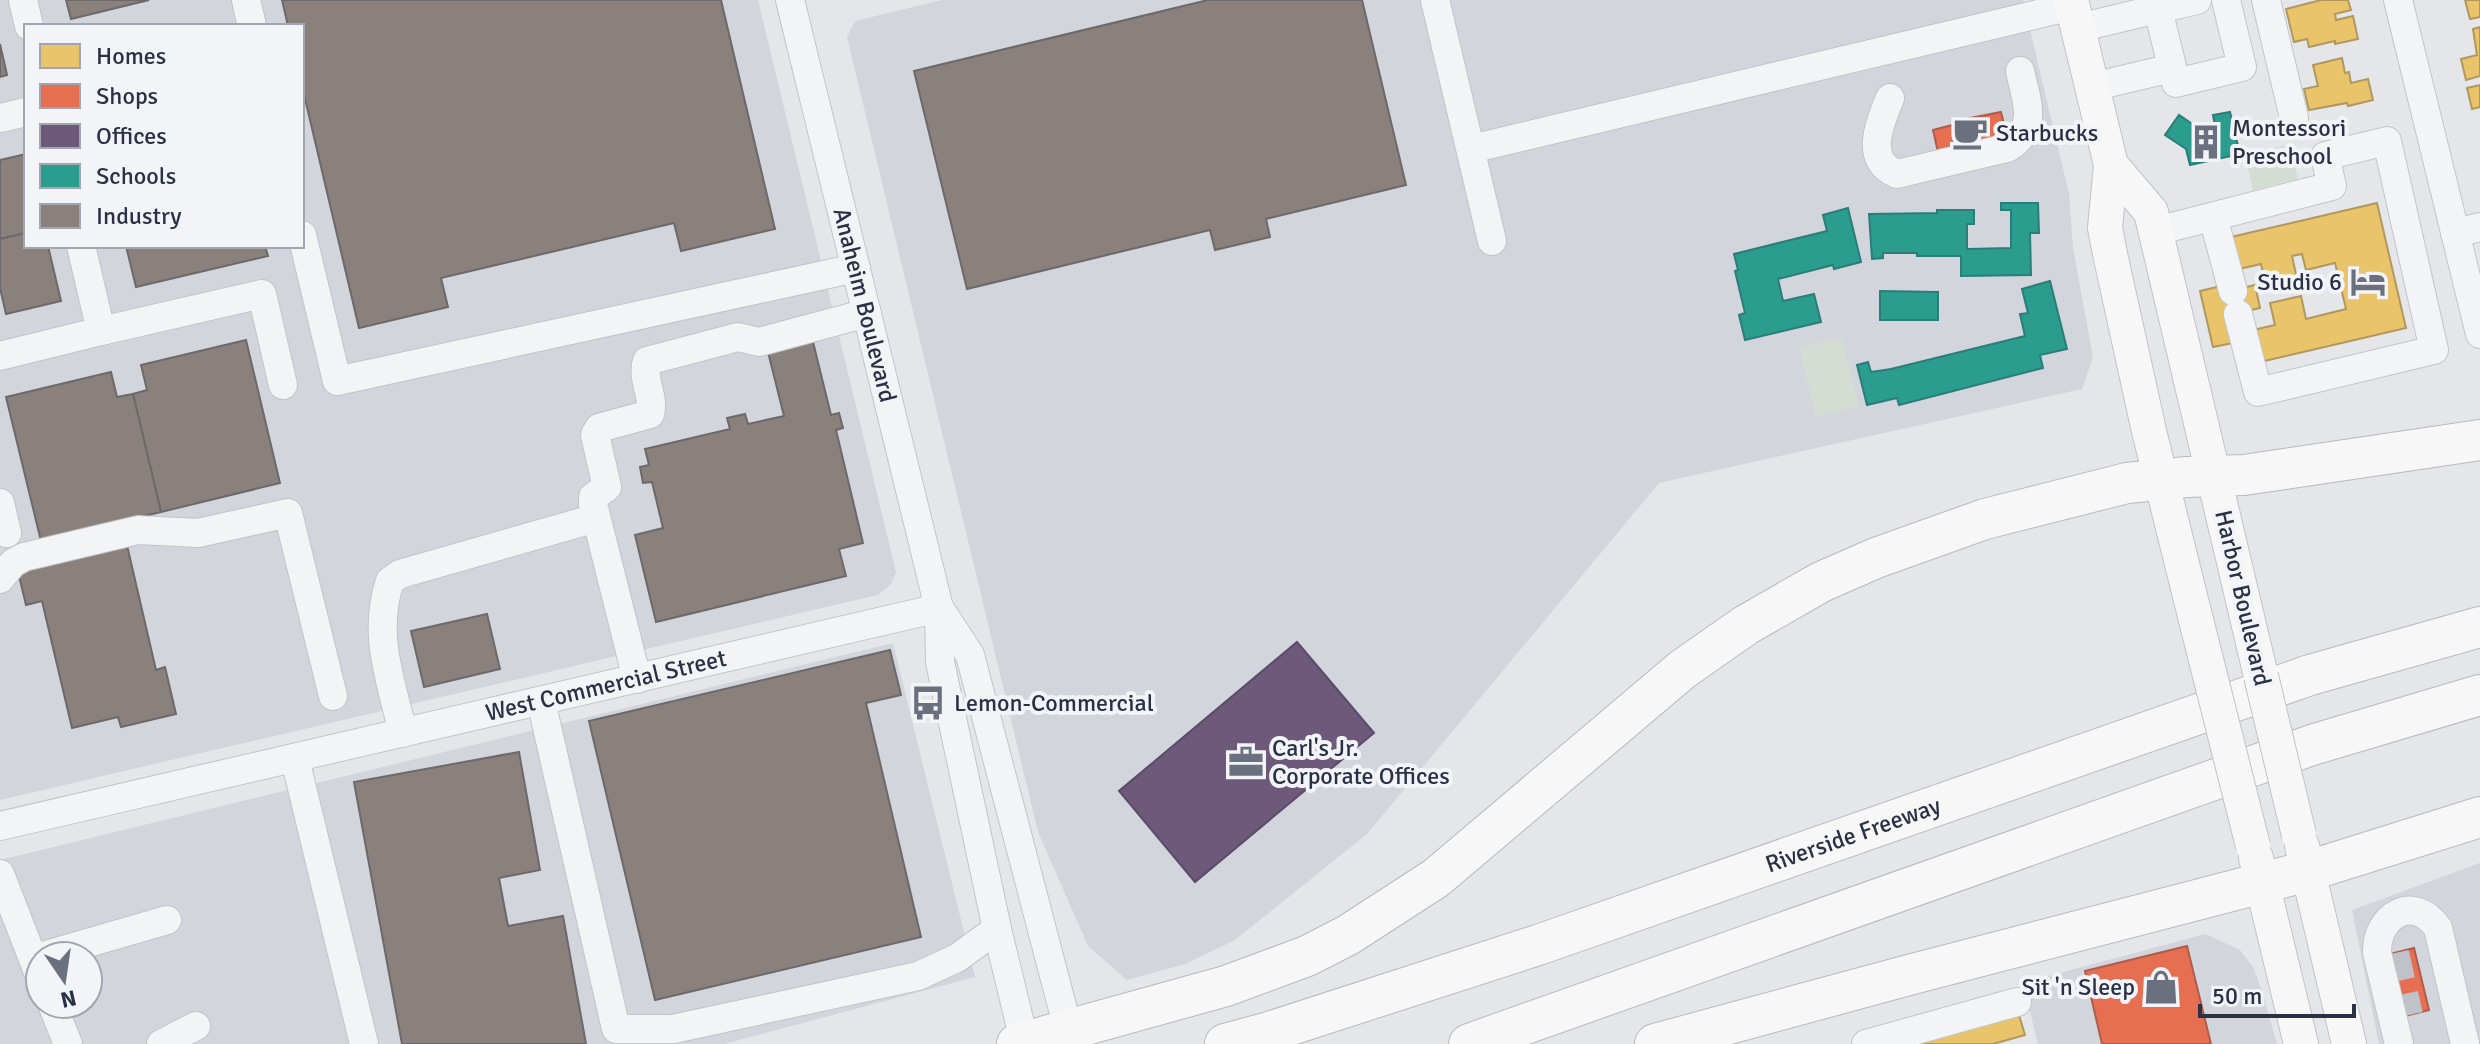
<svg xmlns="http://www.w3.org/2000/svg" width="2480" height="1044" viewBox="0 0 2480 1044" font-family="Signika,sans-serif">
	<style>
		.built { fill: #d2d5dc; fill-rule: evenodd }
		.green { fill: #d4ddd4 }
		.homes { fill: #e9c46a; stroke: #b0985f; stroke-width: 2 }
		.shops { fill: #e76f51; stroke: #ae5c4d; stroke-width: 2 }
		.offices { fill: #6d597a; stroke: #594d6a; stroke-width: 2 }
		.schools { fill: #2a9d8f; stroke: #2a7d78; stroke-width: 2 }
		.industry { fill: #8a817c; stroke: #6d696b; stroke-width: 2 }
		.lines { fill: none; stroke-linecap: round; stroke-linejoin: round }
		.minor-tunnel { stroke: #bfc2c8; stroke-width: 28; stroke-dasharray: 28 14; stroke-linecap: butt }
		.minor-casing { stroke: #c2c4c7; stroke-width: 30 }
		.major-casing { stroke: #c0c3c7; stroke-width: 36 }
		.highway-casing { stroke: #b6b9be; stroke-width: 42 }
		.minor { stroke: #f3f4f6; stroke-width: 28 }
		.major { stroke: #f7f7f7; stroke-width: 34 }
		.highway { stroke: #f7f7f7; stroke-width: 40 }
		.major-bridge-casing { stroke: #c0c3c7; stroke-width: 36; stroke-linecap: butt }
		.major-bridge { stroke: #f7f7f7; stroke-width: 34 }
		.labels { text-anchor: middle; stroke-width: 8; stroke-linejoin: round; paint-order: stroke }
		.poi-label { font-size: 24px; fill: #2a3144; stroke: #f2f4f8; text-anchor: start }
		.street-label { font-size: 24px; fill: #2a3144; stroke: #f2f4f8 }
	</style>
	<rect width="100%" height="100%" fill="#e4e6e9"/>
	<g class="built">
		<path d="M0 0H758L896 572 891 584 878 595 0 800ZM26 26H302V246H26Z"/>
		<polygon points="942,0 2023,0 2069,194 2073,248 2093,357 2082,389 1659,483 1367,834 1235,940 1185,964 1127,980 1088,946 1038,832 847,37 855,21"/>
		<path d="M893 643 975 977 724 1044H0V860ZM40 956H88V1004H40Z"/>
		<polygon points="2480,863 2480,1044 2379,1044 2352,910"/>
		<polygon points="2205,934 2240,950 2253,967 2262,991 2277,1044 2038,1044 2023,983"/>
	</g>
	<g class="green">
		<polygon points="2290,144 2298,179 2253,190 2245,155"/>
		<polygon points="1842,337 1859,406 1816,417 1799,347"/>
	</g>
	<g class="homes">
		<polygon points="2321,0 2348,0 2351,10 2335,14 2336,20 2353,16 2358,39 2335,44 2335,41 2309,47 2307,39 2294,42 2286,9"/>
		<polygon points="2465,0 2480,0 2480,17 2470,19"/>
		<polygon points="2480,27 2480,76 2466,80 2461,59 2477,55 2473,29"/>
		<polygon points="2342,58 2345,73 2349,72 2351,83 2368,79 2373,100 2348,106 2347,103 2309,110 2304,89 2318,86 2313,65"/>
		<polygon points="2480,85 2480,107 2472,109 2467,88"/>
		<polygon points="2377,203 2406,328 2260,362 2253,330 2275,325 2270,303 2301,296 2306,319 2346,309 2335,263 2306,270 2302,254 2292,256 2297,279 2266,286 2261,264 2239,269 2231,237"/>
		<polygon points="2255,285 2260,308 2227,316 2233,343 2213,347 2200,291 2221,286 2223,293"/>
		<polygon points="2019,1015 2025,1035 1993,1044 1916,1044"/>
	</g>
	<g class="shops">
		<polygon points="2001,112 2007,136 1938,152 1933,130 1956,124 1955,121"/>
		<polygon points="2187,946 2211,1044 2102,1044 2085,971"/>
		<polygon points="2414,948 2429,1010 2397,1018 2382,956"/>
	</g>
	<polygon class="offices" points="1297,642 1374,733 1195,882 1119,791"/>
	<g class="schools">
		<polygon points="2230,112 2240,154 2190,165 2186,149 2165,135 2179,115 2207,134 2216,131 2213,115"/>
		<polygon points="2001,203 2038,203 2039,233 2030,233 2031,275 1961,276 1961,256 1917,256 1917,253 1883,253 1883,258 1872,259 1869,214 1937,213 1937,210 1974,210 1974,224 1967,224 1967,249 2011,248 2011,210 2001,210"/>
		<polygon points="1848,208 1861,262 1834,269 1833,265 1778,279 1783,301 1814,294 1821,322 1745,340 1739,315 1745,313 1735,271 1738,270 1734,254 1827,231 1823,215"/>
		<polygon points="2050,281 2067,349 2040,355 2043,368 1899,405 1897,398 1867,405 1857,365 1868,362 1871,372 1891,369 2025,336 2020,314 2028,313 2022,289"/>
		<polygon points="1880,291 1938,292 1938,320 1880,320"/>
	</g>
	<g class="industry">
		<polygon points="66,0 149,0 71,19"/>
		<polygon points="282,0 721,0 775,229 681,251 674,223 441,278 448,307 359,328 302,86 302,26 288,26"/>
		<polygon points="1208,0 1362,0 1406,185 1266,219 1270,237 1215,250 1210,230 967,289 914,71"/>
		<polygon points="0,44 7,75 0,77"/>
		<polygon points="26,154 26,233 0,239 0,160"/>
		<polygon points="26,233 26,246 48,246 61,301 6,314 0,288 0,239"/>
		<polygon points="126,246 265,246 268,256 136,287"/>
		<polygon points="246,340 280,483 161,512 133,394 147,390 141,365"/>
		<polygon points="813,342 831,415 839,413 843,428 836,430 863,543 839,549 846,576 656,622 635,535 663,528 652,482 643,483 640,467 649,465 645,449 730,429 727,418 745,414 748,424 784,416 768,352"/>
		<polygon points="111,372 117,397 133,394 161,512 41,541 6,397"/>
		<polygon points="126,541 156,670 165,667 176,714 121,727 118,717 72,728 42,601 26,605 17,567"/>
		<polygon points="487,614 500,669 424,687 411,631"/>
		<polygon points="890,650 901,695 866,703 921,937 655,1000 589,721"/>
		<polygon points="519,752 540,870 499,878 508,926 563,916 586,1044 402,1044 354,782"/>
	</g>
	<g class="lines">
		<polyline class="minor-tunnel" points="2395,953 2409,1015"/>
		<g class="minor-casing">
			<g id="minor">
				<polyline points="23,0 29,26"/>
				<polyline points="246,0 252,26"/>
				<path id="s1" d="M790 0 939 608 940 662 997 929 1025 1044"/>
				<polyline points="1435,0 1492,241"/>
				<polyline points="2266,0 2294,118"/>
				<polyline points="2398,0 2480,334"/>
				<polyline points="2158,9 2197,0"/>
				<polyline points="2078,28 2158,9 2176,83 2242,67 2226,0"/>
				<polyline points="2092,87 2172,68"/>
				<path d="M1890 98C1880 123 1863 160 1897 174L2007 148C2040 129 2026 100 2020 71"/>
				<polyline points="0,118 26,112"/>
				<polyline points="1471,149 2072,6"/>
				<polyline points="2213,217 2233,291"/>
				<polyline points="2156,231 2332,186 2325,156 2387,141 2434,350 2258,392 2238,314"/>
				<polyline points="2455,233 2480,227"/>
				<polyline points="302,235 337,381 856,268"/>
				<polyline points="101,331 262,294 283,385"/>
				<polyline points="0,356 101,331 81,246"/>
				<polyline points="0,503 7,533"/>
				<polyline points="0,579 13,563 24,557 138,530 198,533 288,513 333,696"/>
				<polyline points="940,609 970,655 1072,1044"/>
				<path d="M637 679 593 504V497L607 487 595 435 599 428 650 414C655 396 641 379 647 361L738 337 759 342 867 313"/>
				<polyline points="541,701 616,1029 673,1029 918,976 957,958 997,929"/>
				<path d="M403 733C391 681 372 634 390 581L400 574 596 518"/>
				<polyline points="295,759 364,1044"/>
				<path id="s2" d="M0 826 939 608"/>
				<polyline points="0,874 40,977"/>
				<polyline points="43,956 167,920"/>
				<polyline points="52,1004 68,1044"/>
				<polyline points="161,1044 196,1026"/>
				<polyline points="1866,1044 2017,1002"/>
				<path d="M2399 1044 2377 953C2376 916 2413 893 2438 928L2465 1044"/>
			</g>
		</g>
		<g class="major-casing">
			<g id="major">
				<polyline points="2071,0 2111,165 2105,228 2110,254 2149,431 2195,616"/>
				<polyline points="2111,165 2151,212 2261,676"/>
				<polyline points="2302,846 2349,1044"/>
				<polyline points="2256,858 2301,1044"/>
			</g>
		</g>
		<g class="highway-casing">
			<g id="highway">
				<polyline points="1017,1044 1226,986 1307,956 1348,935 1436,878 1683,669 1746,625 1821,582 1876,558 1985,519 2127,483 2187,477 2244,475 2480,440"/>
				<path id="s3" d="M1225 1044 1269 1032 1538 945 2310 675 2480 627"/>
				<polyline points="1469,1044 2312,745 2480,695"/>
				<polyline points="1655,1044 1905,976 2308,871 2480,817"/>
			</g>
		</g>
		<use href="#minor" class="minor"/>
		<use href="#major" class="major"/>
		<use href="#highway" class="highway"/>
		<g class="major-bridge-casing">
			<g id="major-bridge">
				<polyline points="2195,616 2253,846"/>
				<polyline points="2261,676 2299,835"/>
			</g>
		</g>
		<use href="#major-bridge" class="major-bridge"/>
	</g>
	<defs>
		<g id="cafe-bare" transform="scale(2.76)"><path d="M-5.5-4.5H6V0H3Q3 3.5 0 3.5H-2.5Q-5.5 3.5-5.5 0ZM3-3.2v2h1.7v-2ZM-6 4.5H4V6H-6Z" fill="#6b707e" stroke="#f2f4f8" stroke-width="2.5" paint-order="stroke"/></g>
		<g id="building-bare" transform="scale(2.76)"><path d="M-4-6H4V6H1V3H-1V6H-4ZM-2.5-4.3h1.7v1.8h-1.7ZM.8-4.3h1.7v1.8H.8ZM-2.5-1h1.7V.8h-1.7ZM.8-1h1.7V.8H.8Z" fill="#6b707e" stroke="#f2f4f8" stroke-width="2.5" paint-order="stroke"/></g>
		<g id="hotel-bare" transform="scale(2.76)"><path d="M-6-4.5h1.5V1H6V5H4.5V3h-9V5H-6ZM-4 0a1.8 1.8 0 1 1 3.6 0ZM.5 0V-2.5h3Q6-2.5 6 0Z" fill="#6b707e" stroke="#f2f4f8" stroke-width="2.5" paint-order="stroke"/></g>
		<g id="bus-bare" transform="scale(2.76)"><path d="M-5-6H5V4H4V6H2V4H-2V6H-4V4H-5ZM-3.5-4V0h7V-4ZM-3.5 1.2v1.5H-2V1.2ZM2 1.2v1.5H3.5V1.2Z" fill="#6b707e" stroke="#f2f4f8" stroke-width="2.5" paint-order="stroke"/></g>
		<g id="office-bare" transform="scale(2.76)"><path d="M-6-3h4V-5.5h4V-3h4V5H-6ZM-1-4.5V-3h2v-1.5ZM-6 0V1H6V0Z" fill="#6b707e" stroke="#f2f4f8" stroke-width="2.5" paint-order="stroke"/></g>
		<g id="shop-bare" transform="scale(2.76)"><path d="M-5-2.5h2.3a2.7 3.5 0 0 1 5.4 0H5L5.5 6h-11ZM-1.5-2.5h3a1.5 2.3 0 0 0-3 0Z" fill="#6b707e" stroke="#f2f4f8" stroke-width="2.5" paint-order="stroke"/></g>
	</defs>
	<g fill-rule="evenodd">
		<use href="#cafe-bare" x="1970" y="133"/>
		<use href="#building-bare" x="2206" y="142"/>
		<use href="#hotel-bare" x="2368" y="282"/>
		<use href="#bus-bare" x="928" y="703"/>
		<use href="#office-bare" x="1246" y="762"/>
		<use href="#shop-bare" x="2161" y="987"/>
	</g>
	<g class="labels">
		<g class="poi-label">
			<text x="2232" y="136">Montessori<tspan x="2232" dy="28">Preschool</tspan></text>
			<text x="1996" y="141">Starbucks</text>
			<text x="2342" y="290" text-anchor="end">Studio 6</text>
			<text x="954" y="711">Lemon-Commercial</text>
			<text x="1272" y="756">Carl's Jr.<tspan x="1272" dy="28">Corporate Offices</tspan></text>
			<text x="2135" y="995" text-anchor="end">Sit 'n Sleep</text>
		</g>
		<g class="street-label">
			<text dy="8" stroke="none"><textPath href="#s1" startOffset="314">Anaheim Boulevard</textPath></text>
			<text transform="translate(2243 598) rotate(77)" y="8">Harbor Boulevard</text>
			<text dy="8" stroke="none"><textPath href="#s2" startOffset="622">West Commercial Street</textPath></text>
			<text dy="8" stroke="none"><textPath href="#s3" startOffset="662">Riverside Freeway</textPath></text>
		</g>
	</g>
	<rect x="24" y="24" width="280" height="224" fill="#f2f4f8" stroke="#a2a6b0" stroke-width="2"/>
	<rect x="40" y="44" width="40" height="24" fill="#e9c46a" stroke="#a2a6b0" stroke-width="2"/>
	<text x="96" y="64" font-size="24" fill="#2a3144">Homes</text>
	<rect x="40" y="84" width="40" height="24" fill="#e76f51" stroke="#a2a6b0" stroke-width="2"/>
	<text x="96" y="104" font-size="24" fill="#2a3144">Shops</text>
	<rect x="40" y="124" width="40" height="24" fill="#6d597a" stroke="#a2a6b0" stroke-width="2"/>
	<text x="96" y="144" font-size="24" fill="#2a3144">Offices</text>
	<rect x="40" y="164" width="40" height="24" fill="#2a9d8f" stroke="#a2a6b0" stroke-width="2"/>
	<text x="96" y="184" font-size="24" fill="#2a3144">Schools</text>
	<rect x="40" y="204" width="40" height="24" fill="#8a817c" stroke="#a2a6b0" stroke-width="2"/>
	<text x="96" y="224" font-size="24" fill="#2a3144">Industry</text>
	<g transform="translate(64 980) rotate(167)"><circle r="38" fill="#f2f4f8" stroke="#a2a6b0" stroke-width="2"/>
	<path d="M0-6L14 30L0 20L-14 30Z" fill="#6b707e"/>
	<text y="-12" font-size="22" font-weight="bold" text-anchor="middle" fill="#2a3144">N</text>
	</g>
	<path d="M2200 1004v12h154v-12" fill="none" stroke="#2a3144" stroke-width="4"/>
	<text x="2212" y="1004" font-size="24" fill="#2a3144" stroke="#f2f4f8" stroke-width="6" paint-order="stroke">50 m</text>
</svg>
